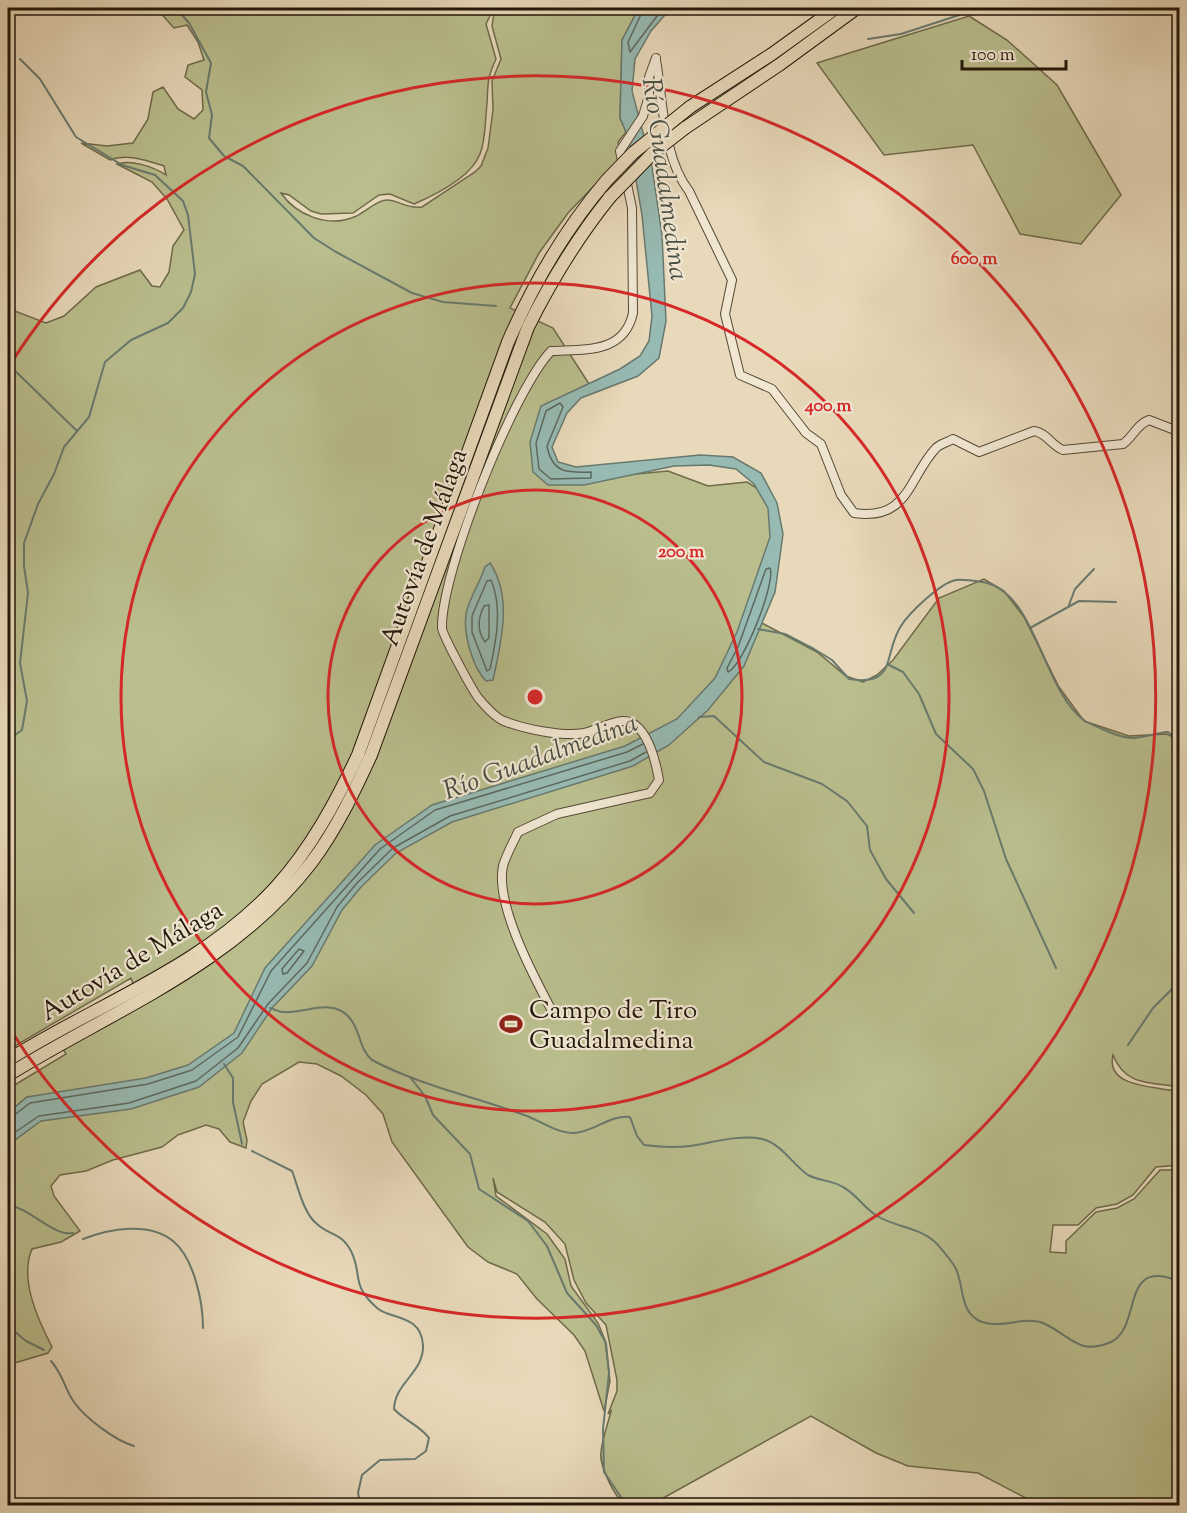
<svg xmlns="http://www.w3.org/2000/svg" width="1187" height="1513" viewBox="0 0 1187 1513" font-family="'Sorts Mill Goudy',serif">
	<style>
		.green { fill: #babe8d; stroke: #6e6a4b; stroke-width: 1.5 }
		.water { fill: #97bab3; stroke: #68796f; stroke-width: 1.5 }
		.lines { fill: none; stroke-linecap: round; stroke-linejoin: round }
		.shore { stroke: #5c685e; stroke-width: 1.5 }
		.stream { stroke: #68796f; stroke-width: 2 }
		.minor-casing { stroke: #544835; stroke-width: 10 }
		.highway-casing { stroke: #221709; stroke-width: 14 }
		.minor { stroke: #f0e6d2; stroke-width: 8 }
		.highway { stroke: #e8d9ba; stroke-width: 12 }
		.highway-bridge-casing { stroke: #221709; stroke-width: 14; stroke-linecap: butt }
		.highway-bridge { stroke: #e8d9ba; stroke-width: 12 }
		.ring { fill: none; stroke: #d62828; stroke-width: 3 }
		.labels { text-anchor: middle; stroke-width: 4.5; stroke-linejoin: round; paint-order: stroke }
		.street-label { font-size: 26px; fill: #221709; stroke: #f0e6d2 }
		.poi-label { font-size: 26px; fill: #221709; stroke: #f0e6d2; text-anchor: start }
		.water-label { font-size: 27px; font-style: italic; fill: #4b5044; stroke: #f0e6d2 }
		.centre { fill: #d62828; stroke: #f0e6d2; stroke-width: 3 }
		.ring-label { font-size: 18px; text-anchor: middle; font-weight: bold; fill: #d62828; stroke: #f0e6d2; stroke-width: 4.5; stroke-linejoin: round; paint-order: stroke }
	</style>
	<rect width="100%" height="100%" fill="#e8d9ba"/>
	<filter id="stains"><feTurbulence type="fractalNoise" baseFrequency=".00333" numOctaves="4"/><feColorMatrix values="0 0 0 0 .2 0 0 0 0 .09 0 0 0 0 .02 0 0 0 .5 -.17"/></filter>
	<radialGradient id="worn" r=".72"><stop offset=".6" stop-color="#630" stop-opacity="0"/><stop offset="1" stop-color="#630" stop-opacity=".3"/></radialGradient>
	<g class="green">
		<path d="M156 8H494L486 24 496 59C487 78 488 84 487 104 485 120 486 139 480 154 471 177 435 195 414 204L390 194 379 195 353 213 321 214 311 211 289 195 281 193C296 215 328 228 354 217 365 213 376 200 387 200 398 200 407 209 422 207L475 172 481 166 488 148 493 110 492 81 501 59 492 26 494 13 502 8H639L622 40 620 118 626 132 618 142 620 159 568 213 539 253 510 308 553 328 591 387 541 437 561 469 604 477 668 471 708 486 747 482 768 495C778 544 770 574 756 620L817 652 846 676 863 682 877 675 893 660 939 598 984 579 1004 591 1024 617 1059 687 1084 721 1129 736 1166 734 1179 739V1087C1150 1082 1125 1086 1113 1055 1105 1089 1159 1086 1179 1092V1165L1156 1167 1133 1195 1117 1204 1096 1208 1078 1225H1053L1050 1252 1066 1253V1241L1096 1212 1117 1208 1134 1199 1160 1170H1179V1505H1039L978 1473 908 1466 876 1453 811 1416 656 1502C648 1506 637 1508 628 1505 616 1503 599 1464 601 1453 602 1439 608 1424 611 1411L608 1414 617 1391V1380L606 1325 586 1303 574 1280 565 1244 545 1222 497 1192 493 1178 496 1196 547 1234 565 1259 571 1286 598 1323 605 1340 610 1381 604 1411 585 1351 574 1335 537 1299 517 1274 488 1262 468 1247 392 1142 383 1114 366 1095 341 1076 317 1064 299 1062 262 1084 251 1101 243 1122 247 1140 246 1148 230 1142 219 1129 206 1125 178 1135 162 1147 113 1160 86 1171 60 1175 51 1186 54 1196 80 1231 61 1242 32 1249C19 1279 38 1320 52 1347L48 1353 8 1365V1145L40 1121 70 1116 27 1097 8 1113V1089L66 1054 57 1039 137 994 131 978 8 1050V317L15 311 46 323 64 316 96 287 140 270 152 286 160 287 169 272 173 246 184 230 167 199 152 182 117 164C131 159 154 167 166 175L164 166C148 161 127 153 110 160L81 143 107 146 133 143 148 119 153 92 163 87 178 109 194 119 203 110 202 90 185 77 188 65 204 60 198 42 187 25 174 28Z"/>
		<polygon points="969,16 1007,40 1057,85 1121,195 1081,244 1020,234 973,145 884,155 817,63"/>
	</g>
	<g class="water">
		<polygon points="639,8 671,8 651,31 635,59 632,91 652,167 662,235 666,321 659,358 638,376 581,398 567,413 552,447 558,462 576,467 700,455 733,457 761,473 777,503 783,534 775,592 744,666 708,710 669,745 633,766 452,822 396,853 361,887 342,910 312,966 272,1008 242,1053 199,1087 131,1109 41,1121 8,1145 8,1113 27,1097 146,1078 188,1065 234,1033 265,968 375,845 432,805 625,746 677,719 715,678 737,632 770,537 768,508 754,484 736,469 709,465 674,466 584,485 548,485 533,472 530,442 541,406 620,369 640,356 649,341 652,316 642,215 629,139 620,118 622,40"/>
		<path d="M490 563C513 597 501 643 493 680L486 681C473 668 463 634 466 615 467 602 481 581 485 567Z"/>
	</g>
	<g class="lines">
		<g class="shore">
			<polyline points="644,8 628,42 630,52 663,8"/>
			<path d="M560 403 563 407 547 446C552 473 567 473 591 472V478L551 479 539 469 536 443 546 411Z"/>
			<path d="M770 568C776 583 743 666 728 672L727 668 738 647 766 569Z"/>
			<path d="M491 580C503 608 496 641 490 669L487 671 472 632V616L487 581Z"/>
			<path d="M489 605V638L485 642C477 631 478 618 484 606Z"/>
			<polygon points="299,949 304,951 287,973 283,974 282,969"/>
			<polyline points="8,1117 13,1116 30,1103 148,1084 192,1070 238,1037 271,971 380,849 435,810 627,752 643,744"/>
			<polyline points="8,1137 39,1116 129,1103 196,1081 238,1048 268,1004 307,963 337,907 357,883 393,848 450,816 630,761 646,752"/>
		</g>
		<g class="stream">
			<polyline points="176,8 189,23 211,63 206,92 212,115 209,138 224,156 243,166 314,238 336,252 412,293 443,302 496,306"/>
			<polyline points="793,8 802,12"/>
			<polyline points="868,39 901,34 981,8"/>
			<polyline points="8,364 77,431"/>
			<polyline points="1069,605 1075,589 1094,569"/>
			<polyline points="1030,628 1079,601 1116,602"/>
			<path d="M758 629 785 634 814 649 832 660 849 679C898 687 883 653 901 626 909 613 940 583 956 580 963 579 976 581 983 582 1037 592 1042 691 1085 721 1090 724 1096 726 1102 729 1111 733 1122 738 1132 738 1143 738 1156 733 1168 732L1180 742"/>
			<polyline points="889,665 903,672 919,694 936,734 973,769 984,791 1006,859 1056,968"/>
			<polyline points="699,717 714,716 764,762 822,784 847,801 867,826 870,850 886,879 914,913"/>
			<polyline points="8,740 22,730 27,701 20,663 28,593 24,566 24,543 38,504 54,474 64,447 89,417 105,362 131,340 168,323 183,308 191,292 195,274 188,215 183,201 155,175 122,165 76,137 40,79 20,59"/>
			<path d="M270 1008C274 1009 279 1012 283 1012 304 1014 331 998 348 1016 361 1029 358 1048 372 1060 421 1086 476 1097 527 1116 542 1122 557 1133 574 1133 594 1132 611 1114 630 1117L637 1136 644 1145C659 1147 675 1148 690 1146 712 1143 739 1134 762 1139 782 1144 792 1164 808 1175 819 1181 832 1180 843 1187 856 1194 864 1208 877 1216 897 1228 922 1227 938 1245 944 1252 951 1260 955 1267 965 1285 958 1313 982 1322 1002 1329 1026 1315 1045 1324 1071 1336 1079 1356 1111 1342 1143 1327 1119 1255 1180 1282"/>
			<polyline points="1128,1045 1153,1008 1180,981"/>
			<polyline points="224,1064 233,1078 233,1102 242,1144"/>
			<polyline points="410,1077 425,1096 433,1115 470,1154 479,1189 528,1221 547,1246 567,1293 596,1325 606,1343 609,1373 603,1429 604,1472 627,1506"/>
			<path d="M252 1151 292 1171C298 1186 303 1213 317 1224 330 1236 341 1232 351 1251 363 1275 350 1284 377 1308 391 1320 421 1314 423 1345 424 1373 395 1382 394 1409 405 1421 419 1425 429 1438L426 1451 415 1459 380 1460 362 1475 358 1493 361 1506"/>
			<path d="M8 1205C30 1208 54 1237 73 1233"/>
			<path d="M83 1239C109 1229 149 1221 173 1241 194 1258 203 1302 203 1328"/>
			<polyline points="8,1326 26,1341 44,1350"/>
			<path d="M51 1361C64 1376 64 1388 74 1402 85 1418 116 1441 134 1446"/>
		</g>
		<g class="minor-casing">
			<g id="minor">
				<path d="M656 60C663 100 663 158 689 191L732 280 725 314 740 375 772 389 806 433 821 444 841 495 854 513C909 521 908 478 936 448 940 444 948 442 953 439L979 452 1034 431C1047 433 1051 445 1063 450L1123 444C1134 436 1136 425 1149 420L1180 432"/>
				<path d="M551 1009C533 975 495 904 503 866 506 855 513 843 518 832L557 814 650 793 659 780C656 763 649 732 632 723 620 716 598 730 584 733 563 737 524 729 504 721 496 718 486 707 480 700 474 694 442 634 442 628 441 572 513 391 551 351 585 349 624 354 633 313L632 208 620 151 643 116 649 96V77L656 58"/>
			</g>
		</g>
		<g class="highway-casing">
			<g id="highway">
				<polyline points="690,107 772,54 836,8"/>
				<polyline points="685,128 779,65 857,8"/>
				<path d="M8 1060C97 1004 203 967 276 887 311 848 336 802 358 755L508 342C534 282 564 230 607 180"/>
				<path d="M8 1075C113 1010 233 965 311 863 336 830 354 792 371 755L528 327C552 279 577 238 610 197"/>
			</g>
		</g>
		<use href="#minor" class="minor"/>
		<use href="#highway" class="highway"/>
		<g class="highway-bridge-casing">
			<g id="highway-bridge">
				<polyline points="607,180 633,153 690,107"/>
				<polyline points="610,197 653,153 685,128"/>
			</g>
		</g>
		<use href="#highway-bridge" class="highway-bridge"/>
	</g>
	<g class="ring">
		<circle cx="535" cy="697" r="207"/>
		<circle cx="535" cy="697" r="414"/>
		<path d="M8 368A621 621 0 1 1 8 1026"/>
	</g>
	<defs>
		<g id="stadium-bare" transform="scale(1.8)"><path d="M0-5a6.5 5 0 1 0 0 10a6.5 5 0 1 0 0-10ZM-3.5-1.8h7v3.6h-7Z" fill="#8f2418" stroke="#f0e6d2" stroke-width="2.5" paint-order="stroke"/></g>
	</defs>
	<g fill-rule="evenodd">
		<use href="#stadium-bare" x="511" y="1024"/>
	</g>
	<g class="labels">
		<g class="street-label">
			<text transform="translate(423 547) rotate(-70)" y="9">Autovía de Málaga</text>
			<text transform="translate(131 960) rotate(-31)" y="9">Autovía de Málaga</text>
		</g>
		<g class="poi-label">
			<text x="529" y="1018">Campo de Tiro<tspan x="529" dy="30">Guadalmedina</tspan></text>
		</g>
		<g class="water-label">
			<text transform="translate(666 179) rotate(82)" y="9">Río Guadalmedina</text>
			<text transform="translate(540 756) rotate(-20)" y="9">Río Guadalmedina</text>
		</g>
	</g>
	<circle cx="535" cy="697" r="9" class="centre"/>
	<g class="ring-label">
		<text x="974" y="264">600 m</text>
		<text x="828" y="411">400 m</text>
		<text x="681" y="557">200 m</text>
	</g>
	<rect width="1187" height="1513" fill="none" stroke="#e8d9ba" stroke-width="30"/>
	<rect x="9" y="9" width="1169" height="1495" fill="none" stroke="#221709" stroke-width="3"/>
	<rect x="15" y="15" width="1157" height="1483" fill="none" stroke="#221709" stroke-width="1.5"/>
	<path d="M962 60v9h104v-9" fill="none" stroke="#221709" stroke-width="3"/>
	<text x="971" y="60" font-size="18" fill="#221709" stroke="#f0e6d2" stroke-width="4.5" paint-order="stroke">100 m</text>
	<rect width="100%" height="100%" filter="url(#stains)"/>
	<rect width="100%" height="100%" fill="url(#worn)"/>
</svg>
